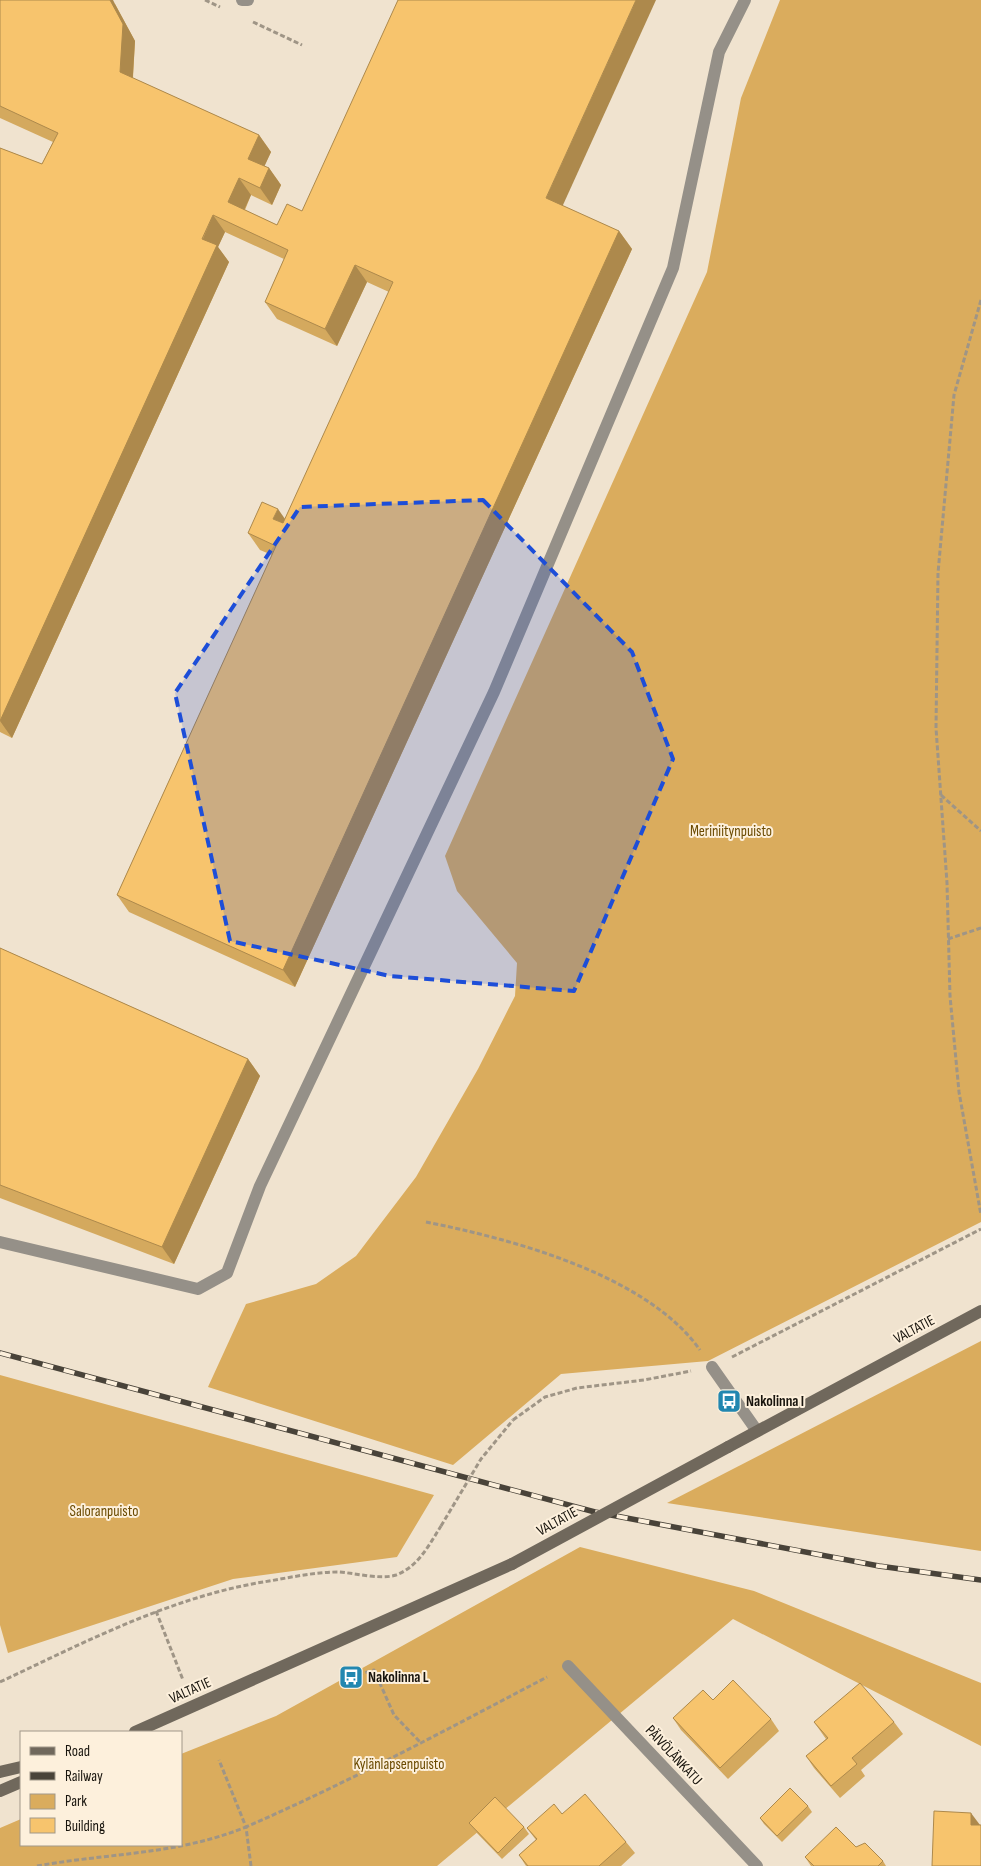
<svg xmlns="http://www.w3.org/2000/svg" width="981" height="1866" viewBox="0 0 981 1866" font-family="'Sofia Sans Condensed',sans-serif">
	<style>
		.green { fill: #daac5d }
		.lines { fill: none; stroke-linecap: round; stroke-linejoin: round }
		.path { stroke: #9f9586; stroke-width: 3; stroke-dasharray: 5 2.5; stroke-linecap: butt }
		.service { stroke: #959088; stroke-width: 12 }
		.minor { stroke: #959088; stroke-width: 12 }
		.secondary { stroke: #70685c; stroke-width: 12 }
		.rail-casing { stroke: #494339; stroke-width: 5.5 }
		.rail { stroke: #fdf0dc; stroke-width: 4; stroke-dasharray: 11; stroke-linecap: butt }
		.path-bridge { stroke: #9f9586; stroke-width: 3; stroke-dasharray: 5 2.5; stroke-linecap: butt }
		.secondary-bridge { stroke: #70685c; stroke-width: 12 }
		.wall { fill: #d4a95e }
		.shaded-wall { fill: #ad894c }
		.building { fill: #f7c46d; stroke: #ad894c }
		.marked { fill: #1d4ed8; fill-opacity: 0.2; stroke: #1d4ed8; stroke-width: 4; stroke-dasharray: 10 6; stroke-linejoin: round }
		.labels { text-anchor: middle; stroke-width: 4; stroke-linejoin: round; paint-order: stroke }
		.park-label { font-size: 15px; fill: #6b4a01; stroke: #fdf0dc }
		.street-label { font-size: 15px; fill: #18140d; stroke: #fdf0dc }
		.poi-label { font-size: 15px; font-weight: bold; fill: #18140d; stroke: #fdf0dc; text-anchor: start }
	</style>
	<rect width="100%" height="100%" fill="#f0e3cf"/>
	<g class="green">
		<polygon points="780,0 981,0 981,1222 708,1361 561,1374 453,1465 208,1387 246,1304 316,1284 356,1256 416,1177 478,1069 515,996 517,963 457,891 445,856 707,272 741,98"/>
		<polygon points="981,1341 981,1551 667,1503"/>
		<polygon points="0,1375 434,1495 397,1557 233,1579 8,1653 0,1625"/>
		<polygon points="580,1547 754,1591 981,1683 981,1746 733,1619 437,1866 0,1866 0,1828 21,1819 21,1845 181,1845 181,1754 276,1716"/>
	</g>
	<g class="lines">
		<g class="path">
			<polyline points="205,0 220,7"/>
			<polyline points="253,22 302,45"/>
			<polyline points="981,300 954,395 938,573 936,728 947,883 950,996 959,1092 981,1215"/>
			<polyline points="941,795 981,831"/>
			<polyline points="948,939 981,928"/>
			<path d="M426 1222C512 1239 647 1275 700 1350"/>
			<polyline points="732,1357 981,1229"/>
			<polyline points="513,1420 545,1397 577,1388 644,1380 691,1371"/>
			<polyline points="156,1611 183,1680"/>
			<polyline points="351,1677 374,1670 394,1715 421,1743"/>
			<path d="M0 1682C83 1643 165 1600 257 1583 284 1579 311 1572 339 1572 355 1573 381 1580 396 1575 418 1567 429 1545 441 1526"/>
			<path d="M37 1866C108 1853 177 1855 246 1827L219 1760"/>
			<path d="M251 1866 246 1827C349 1782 448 1729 547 1677"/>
		</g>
		<g class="service">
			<polyline points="242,0 248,0"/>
			<polyline points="0,1242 198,1289 227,1273 260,1186 494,692 673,268 719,52 745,0"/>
			<polyline points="712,1367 757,1431"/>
		</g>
		<polyline class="minor" points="568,1666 757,1866"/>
		<g class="secondary">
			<polyline points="728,1447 981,1311"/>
			<polyline points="135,1732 512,1564"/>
			<polyline points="0,1772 21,1767"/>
			<polyline points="0,1791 21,1782"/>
		</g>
		<g class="rail-casing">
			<polyline id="rail" points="0,1353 595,1512 879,1566 981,1580"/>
		</g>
		<use href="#rail" class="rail"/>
		<polyline class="path-bridge" points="441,1526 481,1459 513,1420"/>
		<polyline class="secondary-bridge" points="512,1564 728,1447"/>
	</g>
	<g class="wall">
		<polygon points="0,0 115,4 135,41 133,78 259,135 271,152 264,166 269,168 281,185 272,205 251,195 245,210 277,225 302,211 562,206 619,231 632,249 295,987 129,912 117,895 272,555 260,550 248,533 285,520 389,292 367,282 337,346 277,319 265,302 284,259 225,232 218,247 229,262 12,738 0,732 0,148 42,164 53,142 0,118"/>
		<polygon points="0,948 248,1059 260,1076 174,1264 0,1198"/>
		<polygon points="713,1700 771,1719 779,1731 728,1779 681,1730 673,1718"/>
		<polygon points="814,1722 894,1722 903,1734 861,1770 865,1776 840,1798 814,1768 806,1756 826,1739"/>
		<polygon points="808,1806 812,1812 782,1842 764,1824 760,1818"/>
		<polygon points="562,1814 626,1842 635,1853 621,1866 526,1866 519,1855 536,1840 527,1828"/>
		<polygon points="469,1823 524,1827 529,1834 502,1859 473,1829"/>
		<polygon points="856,1847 883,1861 886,1866 811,1866 805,1857"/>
	</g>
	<g class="shaded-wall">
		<polygon points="110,0 113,0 115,4 135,41 132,90 120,72"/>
		<polygon points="636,0 656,0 558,216 546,198"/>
		<polygon points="259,135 271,152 260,176 248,159"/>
		<polygon points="269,168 281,185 272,205 260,188"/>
		<polygon points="239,178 251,195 240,219 228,202"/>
		<polygon points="213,215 225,232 218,247 229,262 12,738 0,721"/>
		<polygon points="619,231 632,249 295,987 283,970"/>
		<polygon points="355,265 367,282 337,346 325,329"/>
		<polygon points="278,509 290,526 273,519"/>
		<polygon points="248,1059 260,1076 174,1264 162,1247"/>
		<polygon points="971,1813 980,1825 979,1837 971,1825"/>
	</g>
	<g class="building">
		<polygon points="0,0 110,0 123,24 120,72 259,135 248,159 269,168 260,188 239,178 228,202 277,225 287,204 302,211 398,0 636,0 546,198 619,231 283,970 117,895 276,546 248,533 262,502 278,509 273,519 283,523 393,282 355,265 325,329 265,302 288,250 213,215 202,239 217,245 0,721 0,148 42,164 58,133 0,106"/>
		<polygon points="0,948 248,1059 162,1247 0,1185"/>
		<polygon points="733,1680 771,1719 720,1768 673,1718 703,1690 713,1700"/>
		<polygon points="860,1683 894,1722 852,1758 857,1764 831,1786 806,1756 828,1738 814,1722"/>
		<polygon points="790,1788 808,1806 777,1836 760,1818"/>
		<polygon points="585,1794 626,1842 599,1866 528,1866 519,1855 537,1839 527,1828 554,1804 562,1814"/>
		<polygon points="495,1797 524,1827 498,1853 469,1823"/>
		<polygon points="934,1811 971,1813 971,1825 981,1825 981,1866 932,1866"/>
		<polygon points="836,1827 856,1847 865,1843 883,1861 878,1866 814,1866 805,1857"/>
	</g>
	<path class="marked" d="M483 500 632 652 673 759 574 991 390 976 230 941 175 693 300 507Z"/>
	<defs>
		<g id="bus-square" transform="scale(1.25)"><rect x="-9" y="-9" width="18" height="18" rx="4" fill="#2287b0" stroke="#fdf0dc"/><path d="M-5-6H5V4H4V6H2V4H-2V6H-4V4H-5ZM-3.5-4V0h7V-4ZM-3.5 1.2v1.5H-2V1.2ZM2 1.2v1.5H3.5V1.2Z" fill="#fff"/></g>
	</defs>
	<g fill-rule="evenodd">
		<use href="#bus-square" x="729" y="1401"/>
		<use href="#bus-square" x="351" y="1677"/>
	</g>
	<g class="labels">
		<g class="park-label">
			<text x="731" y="836">Meriniitynpuisto</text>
			<text x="104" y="1516">Saloranpuisto</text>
			<text x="399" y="1769">Kylänlapsenpuisto</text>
		</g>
		<g class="street-label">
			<text transform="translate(914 1329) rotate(-28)" y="5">VALTATIE</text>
			<text transform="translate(557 1521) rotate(-29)" y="5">VALTATIE</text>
			<text transform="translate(190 1690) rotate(-24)" y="5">VALTATIE</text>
			<text transform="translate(674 1755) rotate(47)" y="5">PÄIVÖLÄNKATU</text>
		</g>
		<g class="poi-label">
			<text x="746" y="1406">Nakolinna I</text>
			<text x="368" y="1682">Nakolinna L</text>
		</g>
	</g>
	<rect x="20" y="1731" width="162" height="115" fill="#fdf0dc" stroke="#a19889"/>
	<rect x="30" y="1747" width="25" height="8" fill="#70685c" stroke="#a19889"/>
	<text x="65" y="1756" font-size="15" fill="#18140d">Road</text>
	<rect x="30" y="1772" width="25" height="8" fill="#494339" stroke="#a19889"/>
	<text x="65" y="1781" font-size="15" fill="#18140d">Railway</text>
	<rect x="30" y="1794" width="25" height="15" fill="#daac5d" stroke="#a19889"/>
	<text x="65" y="1806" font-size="15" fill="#18140d">Park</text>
	<rect x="30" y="1818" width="25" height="15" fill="#f7c46d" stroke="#a19889"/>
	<text x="65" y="1831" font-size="15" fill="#18140d">Building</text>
</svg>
